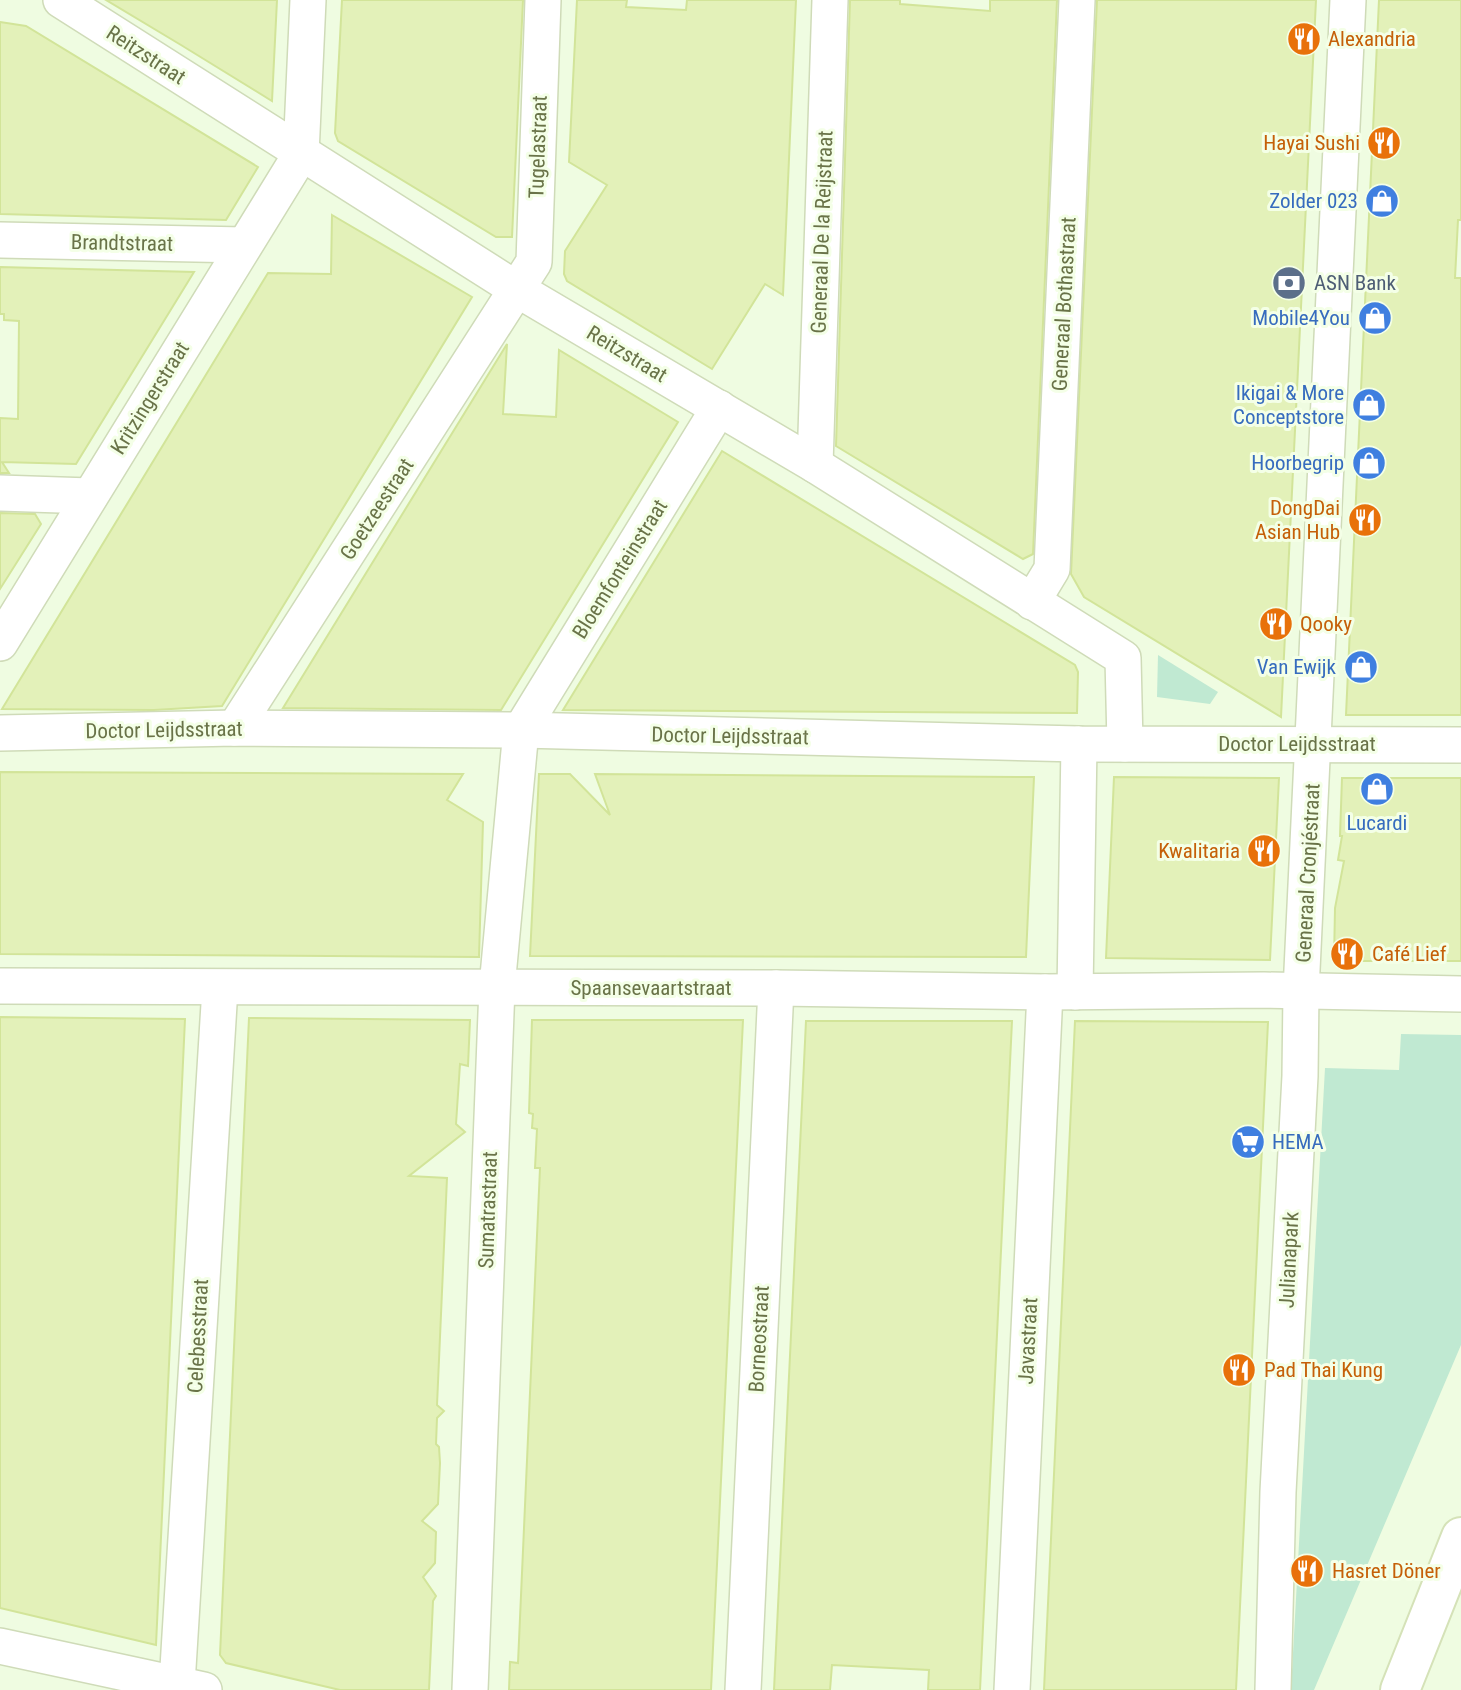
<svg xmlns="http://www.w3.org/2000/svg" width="1461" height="1690" viewBox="0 0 1461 1690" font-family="'Roboto Condensed',sans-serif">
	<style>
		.green { fill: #c0e9d2 }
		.building { fill: #e3f1b9; stroke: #d2e499; stroke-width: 2 }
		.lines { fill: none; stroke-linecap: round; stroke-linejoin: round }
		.street-casing { stroke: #cfdbb8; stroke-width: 38 }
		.secondary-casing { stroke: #d5e2b8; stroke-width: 42 }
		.street { stroke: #fff; stroke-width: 35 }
		.secondary { stroke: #fff; stroke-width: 38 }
		.labels { text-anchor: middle; stroke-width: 6; stroke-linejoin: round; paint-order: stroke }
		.food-label { font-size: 21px; fill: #c56008; stroke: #f4ffe7; text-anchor: start }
		.street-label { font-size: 21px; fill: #697348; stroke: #f4ffe7 }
		.shop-label { font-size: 21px; fill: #366cbe; stroke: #f4ffe7; text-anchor: end }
		.service-label { font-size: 21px; fill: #4e5e75; stroke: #f4ffe7; text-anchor: start }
	</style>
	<rect width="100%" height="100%" fill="#effce1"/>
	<g class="green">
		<polygon points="1158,655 1218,692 1210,704 1157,697"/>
		<polygon points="1401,1034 1461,1035 1461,1345 1314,1690 1291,1690 1325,1068 1399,1070"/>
	</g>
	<g class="building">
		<polygon points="106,0 277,0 272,101 181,45"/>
		<polygon points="342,0 523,0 512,237 496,237 338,141 335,133"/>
		<polygon points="577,0 627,0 626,7 686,10 687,0 796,0 783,295 765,284 712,369 567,281 564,274 565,251 607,185 569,162"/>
		<polygon points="850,0 900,0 900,4 990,11 990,0 1057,0 1033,554 1023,559 836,446"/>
		<polygon points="1097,0 1316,0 1281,717 1084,597 1071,574"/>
		<polygon points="1379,0 1461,0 1461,220 1458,220 1455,278 1461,278 1461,715 1346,715"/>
		<polygon points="0,22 26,26 258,167 226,220 0,214"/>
		<polygon points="332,215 472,297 222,706 154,710 2,709 268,273 331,274"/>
		<polygon points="0,267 194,272 76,464 2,462 9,473 0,473 0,418 18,419 19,321 4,320 4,314 0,314"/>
		<polygon points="507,344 503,414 556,417 559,350 678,422 501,710 283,708"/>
		<polygon points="722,451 1075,665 1078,672 1077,713 563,710"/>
		<polygon points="0,513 35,514 41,524 0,589"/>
		<polygon points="0,772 463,774 447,800 483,822 479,957 0,954"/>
		<polygon points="539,774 570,774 610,815 595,774 1034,777 1026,957 530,956"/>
		<polygon points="1114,777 1279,778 1270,960 1106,958"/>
		<polygon points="1342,778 1461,778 1461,961 1334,961 1335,908 1344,861 1338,860 1342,836 1340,836"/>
		<polygon points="0,1017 185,1019 156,1645 0,1608"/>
		<polygon points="249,1018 470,1020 468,1066 460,1064 456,1124 465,1132 409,1176 447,1178 437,1405 444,1411 437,1418 436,1444 439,1447 440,1463 438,1504 422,1521 436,1532 435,1563 423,1577 436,1596 433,1601 429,1690 340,1690 226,1663 220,1655"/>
		<polygon points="532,1020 743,1020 711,1690 509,1690 510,1662 518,1663 540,1168 535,1168 537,1129 532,1128 533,1114 529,1113"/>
		<polygon points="806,1021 1012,1021 980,1690 928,1690 929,1670 832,1665 830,1690 774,1690"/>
		<polygon points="1075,1021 1268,1022 1236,1690 1044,1690"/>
	</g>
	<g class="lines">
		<g class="street-casing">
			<g id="street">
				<polyline points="61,0 518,290 815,465 1123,658 1125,744"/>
				<polyline points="0,240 244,245"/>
				<polyline points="815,465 830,0"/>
				<polyline points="0,493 90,496"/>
				<polyline points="1032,602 1052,569 1077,0"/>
				<polyline points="0,643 301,154 308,0"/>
				<polyline points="235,728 534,262 543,0"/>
				<polyline points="0,733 235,728 521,730 1079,744 1461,745"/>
				<polyline points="0,986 776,988 1045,992 1264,990 1461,994"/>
				<polyline points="1075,992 1079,744"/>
				<polyline points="0,1646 204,1690"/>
				<polyline points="177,1684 220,988"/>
				<polyline points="470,1690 497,987 521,730 719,408"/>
				<polyline points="743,1690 776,988"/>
				<polyline points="1012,1690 1045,992"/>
				<polyline points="1273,1690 1278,1492 1300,1076 1301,991 1348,0"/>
			</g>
		</g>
		<g class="secondary-casing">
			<polyline id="secondary" points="1400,1690 1461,1537"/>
		</g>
		<use href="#street" class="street"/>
		<use href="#secondary" class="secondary"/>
	</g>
	<defs>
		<g id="restaurant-disc" transform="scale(1.75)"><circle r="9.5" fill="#e8710a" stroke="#f4ffe7"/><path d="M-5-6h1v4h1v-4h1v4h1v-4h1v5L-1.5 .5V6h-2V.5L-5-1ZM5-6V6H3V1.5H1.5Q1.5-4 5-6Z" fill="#fff"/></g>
		<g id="shop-disc" transform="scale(1.75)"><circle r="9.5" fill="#3f7fe0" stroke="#f4ffe7"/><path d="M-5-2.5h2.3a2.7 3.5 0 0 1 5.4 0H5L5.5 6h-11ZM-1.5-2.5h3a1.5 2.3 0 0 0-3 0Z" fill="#fff"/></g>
		<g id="bank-disc" transform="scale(1.75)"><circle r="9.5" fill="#5c6f8a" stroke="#f4ffe7"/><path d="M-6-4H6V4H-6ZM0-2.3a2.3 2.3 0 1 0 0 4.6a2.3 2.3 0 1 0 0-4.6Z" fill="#fff"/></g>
		<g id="supermarket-disc" transform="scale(1.75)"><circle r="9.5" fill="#3f7fe0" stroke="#f4ffe7"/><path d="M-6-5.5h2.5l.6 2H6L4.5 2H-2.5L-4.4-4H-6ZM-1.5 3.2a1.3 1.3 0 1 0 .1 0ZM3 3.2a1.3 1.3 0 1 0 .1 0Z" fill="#fff"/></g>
	</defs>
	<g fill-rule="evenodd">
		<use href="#restaurant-disc" x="1304" y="39"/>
		<use href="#restaurant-disc" x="1384" y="143"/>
		<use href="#shop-disc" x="1382" y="201"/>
		<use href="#bank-disc" x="1289" y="283"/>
		<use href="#shop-disc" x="1375" y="318"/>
		<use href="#shop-disc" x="1369" y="405"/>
		<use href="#shop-disc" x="1369" y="463"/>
		<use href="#restaurant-disc" x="1365" y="520"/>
		<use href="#restaurant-disc" x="1276" y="624"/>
		<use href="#shop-disc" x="1361" y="667"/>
		<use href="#shop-disc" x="1377" y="789"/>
		<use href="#restaurant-disc" x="1264" y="851"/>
		<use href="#restaurant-disc" x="1347" y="954"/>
		<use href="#supermarket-disc" x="1248" y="1142"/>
		<use href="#restaurant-disc" x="1239" y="1370"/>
		<use href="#restaurant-disc" x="1307" y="1571"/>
	</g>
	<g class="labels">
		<g class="food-label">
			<text x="1328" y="46">Alexandria</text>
			<text x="1360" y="150" text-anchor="end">Hayai Sushi</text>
			<text x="1340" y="515" text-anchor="end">DongDai<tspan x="1340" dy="24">Asian Hub</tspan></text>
			<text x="1300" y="631">Qooky</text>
			<text x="1240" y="858" text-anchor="end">Kwalitaria</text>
			<text x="1372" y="961">Café Lief</text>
			<text x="1264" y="1377">Pad Thai Kung</text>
			<text x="1332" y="1578">Hasret Döner</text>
		</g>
		<g class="street-label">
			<text transform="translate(146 55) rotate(33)" y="7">Reitzstraat</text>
			<text transform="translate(538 147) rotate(-88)" y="7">Tugelastraat</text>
			<text transform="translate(822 232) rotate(-88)" y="7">Generaal De la Reijstraat</text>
			<text transform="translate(122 243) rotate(1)" y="7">Brandtstraat</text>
			<text transform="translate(1064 304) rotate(-87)" y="7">Generaal Bothastraat</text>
			<text transform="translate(627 354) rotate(31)" y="7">Reitzstraat</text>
			<text transform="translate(150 398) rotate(-58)" y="7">Kritzingerstraat</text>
			<text transform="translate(377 509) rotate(-57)" y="7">Goetzeestraat</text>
			<text transform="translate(620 569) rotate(-58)" y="7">Bloemfonteinstraat</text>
			<text transform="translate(164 730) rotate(-1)" y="7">Doctor Leijdsstraat</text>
			<text transform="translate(730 736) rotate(1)" y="7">Doctor Leijdsstraat</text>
			<text x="1297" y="751">Doctor Leijdsstraat</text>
			<text transform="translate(1308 873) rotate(-87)" y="7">Generaal Cronjéstraat</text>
			<text x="651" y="995">Spaansevaartstraat</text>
			<text transform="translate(488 1210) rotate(-88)" y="7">Sumatrastraat</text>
			<text transform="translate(1289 1260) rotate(-87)" y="7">Julianapark</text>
			<text transform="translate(198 1336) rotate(-87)" y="7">Celebesstraat</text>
			<text transform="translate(759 1339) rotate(-87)" y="7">Borneostraat</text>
			<text transform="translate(1028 1341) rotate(-87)" y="7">Javastraat</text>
		</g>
		<g class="shop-label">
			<text x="1358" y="208">Zolder 023</text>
			<text x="1350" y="325">Mobile4You</text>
			<text x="1344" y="400">Ikigai &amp; More<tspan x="1344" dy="24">Conceptstore</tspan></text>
			<text x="1344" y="470">Hoorbegrip</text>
			<text x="1336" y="674">Van Ewijk</text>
			<text x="1377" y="830" text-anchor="middle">Lucardi</text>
			<text x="1272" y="1149" text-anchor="start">HEMA</text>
		</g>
		<g class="service-label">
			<text x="1314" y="290">ASN Bank</text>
		</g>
	</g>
</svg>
